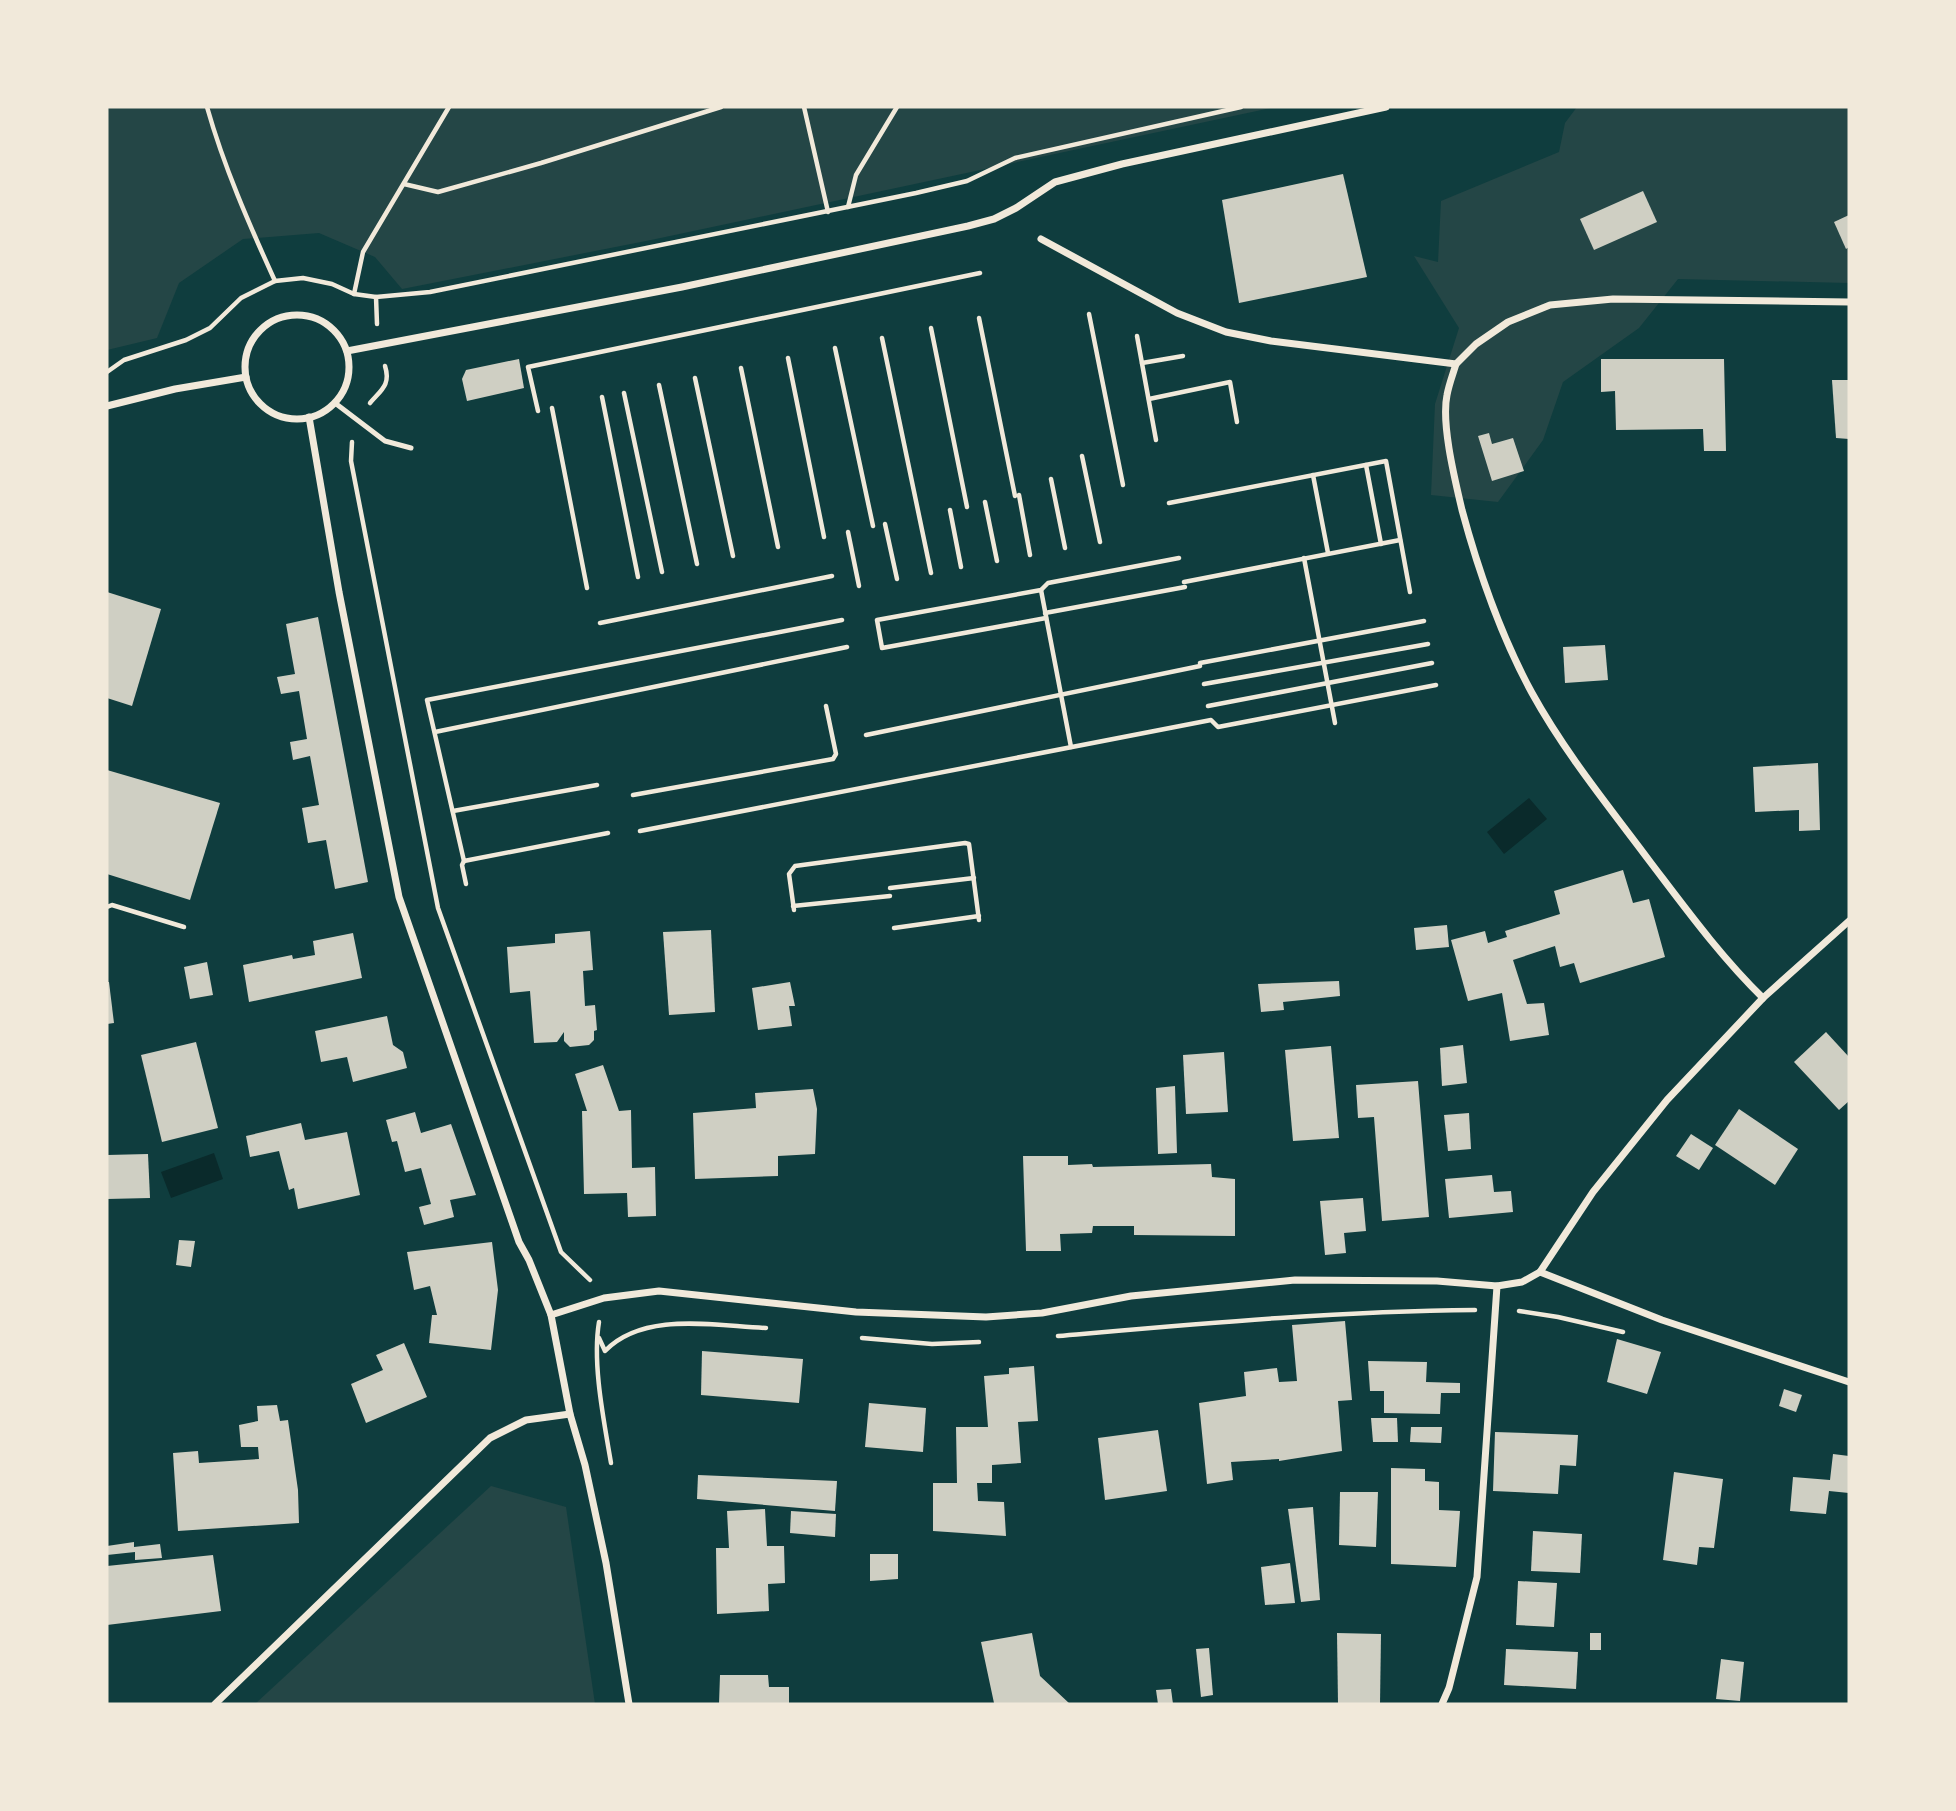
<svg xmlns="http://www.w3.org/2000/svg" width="1956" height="1811" viewBox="0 0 1956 1811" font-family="'Public Sans',sans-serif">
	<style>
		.green { fill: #244646 }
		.water { fill: #0a2a2b }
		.building { fill: #cfcfc3 }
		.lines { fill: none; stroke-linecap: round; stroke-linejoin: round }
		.path { stroke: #f1e9da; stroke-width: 4.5 }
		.service { stroke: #f1e9da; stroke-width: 5 }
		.minor { stroke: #f1e9da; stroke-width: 7 }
	</style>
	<rect width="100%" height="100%" fill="#0f3d3e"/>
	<g class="green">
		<polygon points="109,107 1276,107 651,240 402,289 375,257 319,233 243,239 179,283 157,338 107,350 107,115"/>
		<polygon points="1577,107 1849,107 1849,283 1678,279 1639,328 1563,382 1543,440 1498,502 1431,495 1435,404 1459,328 1414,256 1438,262 1441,201 1559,152 1565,123"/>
		<polygon points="491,1486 566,1507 595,1704 255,1704"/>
	</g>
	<g class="water">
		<polygon points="1529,798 1547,819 1504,854 1487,832"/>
		<polygon points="214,1153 223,1179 171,1198 161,1172"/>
	</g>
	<g class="building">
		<polygon points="1343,174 1367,277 1239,303 1222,200"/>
		<polygon points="1643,191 1657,222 1594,250 1580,219"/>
		<polygon points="1849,215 1849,247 1846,249 1834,222"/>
		<polygon points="519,359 524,388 467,401 462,379 466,370"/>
		<polygon points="1601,359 1724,359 1726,451 1704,451 1703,429 1616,430 1615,391 1601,392"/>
		<polygon points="1832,380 1849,380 1849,439 1836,438"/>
		<polygon points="1489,433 1492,444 1513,438 1524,471 1492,481 1478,436"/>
		<polygon points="107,592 161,609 132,706 107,698"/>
		<polygon points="318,617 368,882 335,889 326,840 308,843 302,808 319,805 310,756 293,760 290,742 307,739 299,691 281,694 277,677 295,674 286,624"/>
		<polygon points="1605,645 1608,680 1565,683 1563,647"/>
		<polygon points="1818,763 1820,830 1799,831 1799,810 1755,812 1753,767"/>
		<polygon points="107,770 220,803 190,900 107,874"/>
		<polygon points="1623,870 1633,903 1649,899 1665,957 1580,983 1574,963 1560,967 1555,946 1513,960 1527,1004 1544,1003 1549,1035 1510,1041 1502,993 1468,1001 1451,940 1485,931 1488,943 1507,937 1505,931 1560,914 1554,891"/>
		<polygon points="1447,925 1449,947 1416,950 1414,928"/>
		<polygon points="711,930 715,1012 669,1015 663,932"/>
		<polygon points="590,931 593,970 583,971 585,1006 595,1005 597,1030 594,1031 594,1040 589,1045 570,1047 564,1041 564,1032 557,1042 534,1043 530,991 510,993 507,947 555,943 555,934"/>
		<polygon points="353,933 362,978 249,1002 243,965 292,955 293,959 315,955 313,941"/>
		<polygon points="207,962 213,995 190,999 184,967"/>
		<polygon points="1339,981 1340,996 1283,1002 1284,1010 1261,1012 1258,984"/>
		<polygon points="107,982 109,982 114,1023 107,1024"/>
		<polygon points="790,982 795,1006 789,1006 792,1026 758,1030 752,988"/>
		<polygon points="387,1016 393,1045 403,1052 407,1068 353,1082 347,1057 321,1062 315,1031"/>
		<polygon points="1826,1032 1849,1057 1849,1101 1839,1110 1794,1062"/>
		<polygon points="196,1042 218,1128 162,1142 141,1055"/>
		<polygon points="1463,1045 1467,1083 1442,1086 1440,1048"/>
		<polygon points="1331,1046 1339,1138 1293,1141 1285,1050"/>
		<polygon points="1224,1052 1228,1112 1186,1114 1183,1055"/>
		<polygon points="603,1065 619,1111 631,1110 632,1168 655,1167 656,1216 628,1217 627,1193 584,1194 582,1111 587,1111 575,1074"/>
		<polygon points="1418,1081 1429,1217 1382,1221 1374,1117 1358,1118 1356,1085"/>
		<polygon points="1175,1086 1177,1153 1158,1154 1156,1088"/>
		<polygon points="813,1089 817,1109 815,1154 778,1156 778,1176 695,1179 693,1113 756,1108 755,1093"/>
		<polygon points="1739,1109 1798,1149 1775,1185 1715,1145"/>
		<polygon points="415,1112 421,1133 451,1124 476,1195 450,1200 454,1217 424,1225 419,1207 431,1204 421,1168 405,1172 397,1141 392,1142 386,1120"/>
		<polygon points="1469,1113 1471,1149 1448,1151 1444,1115"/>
		<polygon points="301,1123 305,1140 347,1132 360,1195 298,1209 294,1188 289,1190 279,1151 250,1157 246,1136"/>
		<polygon points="1691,1134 1713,1148 1699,1170 1676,1156"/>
		<polygon points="148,1154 150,1198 107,1199 107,1155"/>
		<polygon points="1023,1156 1068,1156 1068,1165 1092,1164 1093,1167 1211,1164 1212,1177 1235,1179 1235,1236 1134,1235 1134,1226 1093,1226 1092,1233 1060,1234 1061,1251 1026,1251"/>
		<polygon points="1492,1175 1494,1192 1511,1191 1513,1212 1449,1218 1445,1179"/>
		<polygon points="1363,1198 1366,1231 1344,1233 1346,1253 1325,1255 1320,1201"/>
		<polygon points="179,1240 195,1241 191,1267 176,1265"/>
		<polygon points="492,1242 498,1290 491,1350 429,1343 432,1315 437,1315 430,1286 414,1290 407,1252"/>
		<polygon points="1345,1321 1352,1400 1338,1401 1342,1451 1279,1461 1279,1459 1231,1462 1233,1480 1207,1484 1199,1403 1246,1396 1244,1372 1277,1368 1279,1382 1297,1381 1292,1325"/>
		<polygon points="1617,1339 1661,1352 1647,1394 1607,1382"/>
		<polygon points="404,1343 427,1397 366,1423 351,1384 383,1370 376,1355"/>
		<polygon points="702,1351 803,1359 799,1403 701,1395"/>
		<polygon points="1368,1361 1427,1362 1426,1382 1460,1383 1460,1393 1441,1393 1440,1414 1384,1413 1384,1391 1370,1391"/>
		<polygon points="1034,1366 1038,1421 1018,1422 1021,1463 992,1465 992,1483 977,1483 978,1501 1004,1502 1006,1536 933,1531 933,1483 957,1483 956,1427 988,1427 984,1376 1009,1374 1009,1368"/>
		<polygon points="1784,1389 1802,1395 1796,1412 1779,1406"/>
		<polygon points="869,1403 926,1408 923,1452 865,1447"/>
		<polygon points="277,1405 280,1421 288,1420 298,1490 299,1523 178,1531 173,1453 198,1451 199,1463 259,1459 258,1447 241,1447 239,1425 258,1421 257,1406"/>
		<polygon points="1371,1418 1397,1418 1398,1442 1373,1442"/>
		<polygon points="1411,1427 1442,1427 1441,1443 1410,1442"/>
		<polygon points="1158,1430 1167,1491 1105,1500 1098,1438"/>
		<polygon points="1495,1432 1578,1435 1576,1466 1560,1465 1558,1494 1493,1491"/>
		<polygon points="1833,1454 1849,1456 1849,1493 1829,1491 1826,1514 1790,1511 1793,1477 1830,1480"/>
		<polygon points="1391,1468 1425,1469 1425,1481 1439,1482 1439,1510 1460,1511 1456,1567 1391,1564"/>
		<polygon points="1674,1472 1723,1479 1714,1548 1699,1547 1697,1565 1663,1560"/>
		<polygon points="698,1475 837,1481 835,1511 697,1499"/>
		<polygon points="1340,1492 1378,1492 1376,1547 1339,1545"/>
		<polygon points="1313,1507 1320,1600 1301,1602 1288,1509"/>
		<polygon points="765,1509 767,1546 784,1546 785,1583 768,1584 769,1611 717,1614 716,1548 729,1548 727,1511"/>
		<polygon points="791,1511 836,1514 835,1537 790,1533"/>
		<polygon points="1533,1531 1582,1534 1580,1573 1531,1571"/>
		<polygon points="134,1542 134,1547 160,1544 162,1558 135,1560 135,1552 107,1555 107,1546"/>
		<polygon points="870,1554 898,1554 898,1579 870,1581"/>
		<polygon points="213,1555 221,1611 107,1625 107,1566"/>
		<polygon points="1290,1563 1295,1603 1265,1605 1261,1567"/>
		<polygon points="1518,1581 1557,1583 1554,1627 1516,1625"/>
		<polygon points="1032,1633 1040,1676 1070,1704 994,1703 981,1642"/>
		<polygon points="1337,1633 1381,1634 1380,1704 1338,1704"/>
		<rect x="1590" y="1633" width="11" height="17"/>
		<polygon points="1209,1648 1213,1695 1201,1697 1196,1649"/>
		<polygon points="1506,1649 1578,1652 1576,1689 1504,1685"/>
		<polygon points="1721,1659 1744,1662 1740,1701 1716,1699"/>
		<polygon points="720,1675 768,1675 769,1687 789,1687 789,1704 719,1704"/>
		<polygon points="1171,1689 1173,1704 1158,1704 1156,1690"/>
	</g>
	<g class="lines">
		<g class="path">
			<path d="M207 107C224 167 249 224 275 281"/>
			<polyline points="804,107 828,212"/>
			<polyline points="404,184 438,192 541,163 721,107"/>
			<polyline points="848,207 856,175 897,107"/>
			<polyline points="354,294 363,252 449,107"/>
			<polyline points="376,297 377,324"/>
			<polyline points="1089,314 1123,485"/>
			<polyline points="979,318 1015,496"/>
			<polyline points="931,328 967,507"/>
			<polyline points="1137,336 1156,440"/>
			<polyline points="882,338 931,573"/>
			<polyline points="835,348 873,526"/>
			<polyline points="788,358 824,537"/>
			<polyline points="1142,363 1183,356"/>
			<polyline points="741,368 778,547"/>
			<polyline points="107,372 124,360 186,340 210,328 241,298 275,281 303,278 332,284 354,294 376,297 430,292 916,193 967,181 1015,158 1241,107"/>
			<polyline points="695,378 733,556"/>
			<polyline points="659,385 697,564"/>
			<polyline points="624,393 662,572"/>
			<polyline points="602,397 638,577"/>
			<polyline points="1149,399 1230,382 1237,422"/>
			<path d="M370 403C381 390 391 385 385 366"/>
			<polyline points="552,408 587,588"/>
			<polyline points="538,411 528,367 980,273"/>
			<polyline points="352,442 351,461 438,908 561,1252 590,1280"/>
			<polyline points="1082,456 1100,542"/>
			<polyline points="1366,465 1381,544"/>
			<polyline points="1313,475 1328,553"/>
			<polyline points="1051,479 1065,548"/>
			<polyline points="1019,495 1030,555"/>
			<polyline points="985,502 997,561"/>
			<polyline points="1169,503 1386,461 1410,592"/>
			<polyline points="950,510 961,567"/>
			<polyline points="885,524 897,579"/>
			<polyline points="848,532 859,586"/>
			<polyline points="1304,558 1335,723"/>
			<polyline points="1184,582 1400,540"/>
			<polyline points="1041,590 1071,747"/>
			<polyline points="1045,613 1185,587"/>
			<polyline points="1046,618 882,648 877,620 1041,590 1048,583 1179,558"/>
			<polyline points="600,623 832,576"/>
			<polyline points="1200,663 1424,621"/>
			<polyline points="1204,684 1428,644"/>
			<polyline points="1208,706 1432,663"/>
			<polyline points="435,732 847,647"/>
			<polyline points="866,735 1200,666"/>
			<polyline points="633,795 833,759 836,754 826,706"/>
			<polyline points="453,811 597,785"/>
			<polyline points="640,831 1211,720 1218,727 1436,685"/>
			<polyline points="608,833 464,861 427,700 842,620"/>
			<polyline points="464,861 462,865 466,884"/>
			<polyline points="890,888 974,878"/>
			<polyline points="793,906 890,896"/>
			<polyline points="107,907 112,905 184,927"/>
			<polyline points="794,910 789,874 795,866 965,843 969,844 979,920"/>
			<polyline points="894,928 979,916"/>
			<polyline points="1519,1311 1558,1317 1623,1332"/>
			<path d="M599 1322C592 1364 604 1421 611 1463"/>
			<path d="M1058 1336C1196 1324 1336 1311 1475 1310"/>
			<path d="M599 1338 605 1351C644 1311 715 1326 766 1328"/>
			<polyline points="862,1338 932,1344 979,1342"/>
		</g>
		<polyline class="service" points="335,403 385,441 411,448"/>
		<g class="minor">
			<path d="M1041 239 1177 313 1226 332 1271 341 1456 364C1453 374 1449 384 1447 395 1441 424 1455 480 1462 510 1479 573 1501 636 1532 693 1565 753 1610 808 1651 863 1686 909 1721 957 1763 998"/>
			<circle cx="297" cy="367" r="52"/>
			<polyline points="347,351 682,287 968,226 994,219 1016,208 1055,182 1122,164 1386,107"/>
			<polyline points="1456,364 1476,344 1508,322 1550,305 1613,299 1849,302"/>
			<polyline points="107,406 175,389 246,377"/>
			<polyline points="309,417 339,592 399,897 519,1242 529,1260 551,1315 570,1414 585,1465 606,1563 629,1704"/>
			<polyline points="1540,1272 1662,1320 1849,1382"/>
			<polyline points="551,1315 604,1298 659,1291 856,1312 986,1317 1042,1313 1131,1296 1295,1280 1437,1281 1497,1286 1522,1282 1540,1272 1593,1192 1667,1100 1763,998 1849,921"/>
			<polyline points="215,1704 490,1438 526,1420 570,1414"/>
			<polyline points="1442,1704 1449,1688 1477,1577 1497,1286"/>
		</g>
	</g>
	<rect width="1956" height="1811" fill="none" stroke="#f1e9da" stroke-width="217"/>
</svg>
